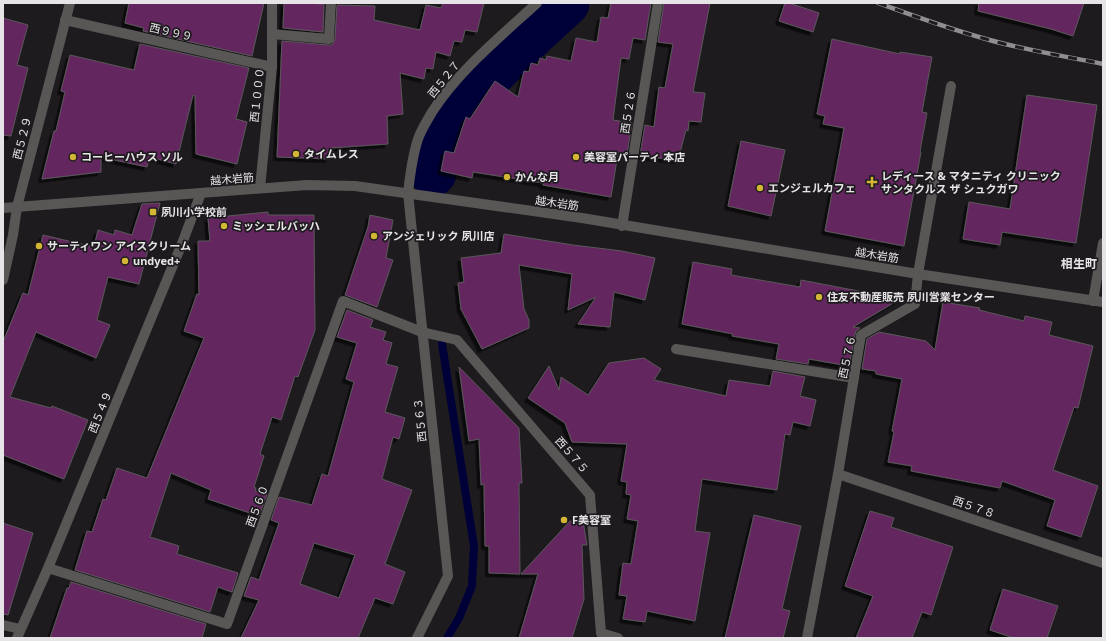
<svg xmlns="http://www.w3.org/2000/svg" width="1106" height="641" viewBox="0 0 1106 641" font-family="'Noto Sans','Noto Sans JP',sans-serif">
	<style>
		.lines { fill: none; stroke-linecap: round; stroke-linejoin: round }
		.stream { stroke: #000039; stroke-width: 8 }
		.river { stroke: #000039; stroke-width: 47 }
		.building { fill: #63275f; stroke: #5b575b; fill-rule: evenodd; filter: url(#shadow) }
		.minor { stroke: #595656; stroke-width: 10 }
		.rail-casing { stroke: #908e91; stroke-width: 4.5 }
		.rail { stroke: #1e1b1f; stroke-width: 3; stroke-dasharray: 9; stroke-linecap: butt }
		.poi-dot { fill: #d3b635; stroke: #1e1b1f; stroke-width: 1.5 }
		.labels { text-anchor: middle; stroke-width: 3.5; stroke-linejoin: round; paint-order: stroke }
		.street-label { font-size: 11px; fill: #e6e4e6; stroke: #1e1b1f }
		.poi-label { font-size: 11px; font-weight: bold; fill: #e6e4e6; stroke: #1e1b1f; text-anchor: start }
		.neighbourhood-label { font-size: 12px; font-weight: bold; fill: #e6e4e6; stroke: #1e1b1f }
	</style>
	<defs>
		<filter id="shadow"><feDropShadow dx="-3.5" dy="3.5" stdDeviation="0" flood-color="#0009"/></filter>
	</defs>
	<rect width="100%" height="100%" fill="#1e1b1f"/>
	<g class="lines">
		<polyline class="stream" points="442,344 474,546 472,586 459,618 447,638"/>
		<polyline class="river" points="433,173 446,125 459,106 516,49 566,3"/>
	</g>
	<g class="building">
		<polygon points="129,3 264,3 252,56 143,31 144,28 125,23"/>
		<polygon points="284,3 317,3 317,4 324,4 323,32 283,28"/>
		<polygon points="443,3 484,3 477,32 465,30 462,42 454,41 450,56 436,52 433,69 426,68 424,79 400,73 403,114 387,116 388,144 330,148 329,159 277,157 282,41 328,45 332,45 335,39 337,5 375,6 374,20 420,30 426,5 441,8"/>
		<polygon points="611,3 651,3 645,40 633,38 629,59 621,58 613,120 632,123 627,154 618,153 611,197 543,185 543,183 473,172 472,178 441,171 445,151 454,153 466,117 470,119 495,81 518,97 524,71 529,72 531,63 538,65 540,58 546,60 547,56 571,61 576,38 597,42 601,17 608,18"/>
		<polygon points="664,3 710,3 693,92 705,93 701,122 689,121 688,131 686,130 678,160 640,156 645,125 654,127 659,87 665,88 673,44 658,42"/>
		<polygon points="785,3 789,3 819,13 813,32 779,21"/>
		<polygon points="979,3 1084,3 1073,36 1051,29 978,11"/>
		<polygon points="3,18 28,25 17,65 28,68 11,136 3,135"/>
		<polygon points="832,39 900,54 900,52 932,57 922,112 927,113 920,151 921,152 904,246 825,231 844,128 823,124 825,116 817,114"/>
		<polygon points="140,44 249,68 236,119 247,122 237,164 196,154 195,96 193,95 176,164 150,157 147,167 101,157 101,172 42,179 54,131 56,131 65,92 61,91 70,55 134,70"/>
		<polygon points="1027,95 1097,105 1076,243 1002,232 1000,245 963,239 969,202 1010,209"/>
		<polygon points="741,141 785,150 771,216 728,206"/>
		<polygon points="160,203 139,284 108,277 97,320 110,325 96,358 36,332 10,397 51,408 52,406 88,420 64,479 3,455 3,342 23,293 28,295 43,235 94,247 98,230 114,235 115,230 132,235 142,204"/>
		<polygon points="268,212 268,215 314,215 315,330 298,377 295,376 281,420 272,417 260,454 264,456 254,487 256,488 255,491 267,494 259,516 208,499 211,490 171,473 150,537 179,546 177,554 238,573 232,592 218,587 210,612 75,570 87,531 92,532 103,499 106,500 117,468 147,478 204,338 184,331 197,294 199,295 198,241 210,241 208,218"/>
		<polygon points="370,215 393,220 386,258 393,260 377,307 345,295 368,227"/>
		<polygon points="504,234 573,245 622,251 655,258 645,300 614,292 610,327 578,324 596,297 568,310 572,274 519,265 524,309 529,320 529,328 482,349 461,309 458,283 464,282 461,258 501,253"/>
		<polygon points="693,262 732,269 731,275 800,287 801,280 900,299 853,327 860,328 856,331 855,334 849,366 809,359 808,364 776,359 779,344 732,336 733,334 682,324"/>
		<polygon points="943,302 980,308 979,310 1024,321 1025,316 1052,322 1049,335 1093,346 1078,408 1074,407 1053,470 1098,486 1081,537 1047,526 1055,500 1002,481 1000,488 911,471 912,466 888,462 894,432 892,431 902,379 876,374 876,371 862,369 867,339 879,332 926,341 935,350"/>
		<path d="M347 310 373 320 370 327 386 332 383 340 392 343 386 364 398 367 385 412 405 418 399 439 393 437 382 479 412 490 385 564 405 572 393 604 375 598 358 638H241L259 600 244 596 251 577 259 580 279 523 271 520 279 497 312 505 322 474 328 476 354 382 346 379 357 343 337 337ZM314 543 355 555 339 598 300 584Z"/>
		<polygon points="644,358 661,369 654,380 726,396 729,380 770,386 773,371 805,377 800,396 816,400 810,426 793,422 790,435 785,434 777,490 702,479 695,531 710,533 695,621 647,611 645,622 623,619 627,596 619,595 623,563 631,564 638,521 627,519 631,495 626,494 627,482 621,481 627,444 572,442 565,423 528,398 549,366 559,390 561,377 588,395 609,363"/>
		<polygon points="459,367 519,428 522,483 519,483 520,574 489,573 489,546 485,546 484,484 481,485 479,439 469,441"/>
		<polygon points="870,511 894,518 891,527 953,547 931,615 922,612 912,638 856,638 873,596 845,586"/>
		<polygon points="754,515 801,526 782,609 790,611 783,638 725,638"/>
		<polygon points="570,521 583,521 587,545 582,545 584,599 572,638 519,638 538,574 521,574"/>
		<polygon points="3,523 33,533 8,615 3,614"/>
		<polygon points="71,582 206,624 202,638 50,638 67,588 69,588"/>
		<polygon points="1003,589 1058,606 1047,638 1014,638 990,630"/>
	</g>
	<g class="lines">
		<g class="minor">
			<polyline points="65,20 272,67"/>
			<polyline points="272,34 329,39 331,3"/>
			<polyline points="260,188 272,67 272,3"/>
			<polyline points="3,208 307,185 355,186 582,218 918,274 1103,302"/>
			<polyline points="622,226 658,3"/>
			<polyline points="3,280 13,235 17,207 70,3"/>
			<polyline points="1093,301 1103,243"/>
			<polyline points="676,349 854,378"/>
			<polyline points="838,474 1103,563"/>
			<polyline points="48,568 227,624 343,301 422,332 457,340 590,495 601,633 618,638"/>
			<polyline points="3,625 20,629"/>
			<polyline points="17,638 48,568 183,241 201,193"/>
			<path d="M417 638 448 576 408 193C410 175 412 157 418 139 421 130 427 121 432 112 459 70 500 37 537 3"/>
			<polyline points="807,638 838,474 861,335 915,304 918,274 951,86"/>
		</g>
		<g class="rail-casing">
			<path id="rail" d="M878 3C914 16 949 29 986 39 1024 50 1064 56 1103 64"/>
		</g>
		<use href="#rail" class="rail"/>
	</g>
	<g class="poi-dot">
		<circle cx="296" cy="154" r="4"/>
		<circle cx="73" cy="157" r="4"/>
		<circle cx="576" cy="157" r="4"/>
		<circle cx="507" cy="177" r="4"/>
		<path d="M870 176h4v4h4v4h-4v4h-4v-4h-4v-4h4z"/>
		<circle cx="760" cy="188" r="4"/>
		<rect x="149" y="208" width="8" height="8" rx="2"/>
		<circle cx="224" cy="226" r="4"/>
		<circle cx="374" cy="236" r="4"/>
		<circle cx="39" cy="246" r="4"/>
		<circle cx="125" cy="261" r="4"/>
		<circle cx="819" cy="297" r="4"/>
		<circle cx="564" cy="520" r="4"/>
	</g>
	<g class="labels">
		<g class="street-label">
			<text transform="translate(171 32) rotate(13)" y="4">西９９９</text>
			<text transform="translate(444 79) rotate(-51)" y="4">西５２７</text>
			<text transform="translate(257 95) rotate(-84)" y="4">西１０００</text>
			<text transform="translate(628 112) rotate(-81)" y="4">西５２６</text>
			<text transform="translate(22 138) rotate(-76)" y="4">西５２９</text>
			<text transform="translate(232 179) rotate(-5)" y="4">越木岩筋</text>
			<text transform="translate(557 203) rotate(8)" y="4">越木岩筋</text>
			<text transform="translate(877 255) rotate(9)" y="4">越木岩筋</text>
			<text transform="translate(847 357) rotate(-78)" y="4">西５７６</text>
			<text transform="translate(100 412) rotate(-68)" y="4">西５４９</text>
			<text transform="translate(420 420) rotate(-96)" y="4">西５６３</text>
			<text transform="translate(572 455) rotate(49)" y="4">西５７５</text>
			<text transform="translate(257 506) rotate(-70)" y="4">西５６０</text>
			<text transform="translate(974 507) rotate(19)" y="4">西５７８</text>
		</g>
		<g class="poi-label">
			<text x="304" y="158">タイムレス</text>
			<text x="81" y="161">コーヒーハウス ソル</text>
			<text x="584" y="161">美容室パーティ 本店</text>
			<text x="881" y="180">レディース &amp; マタニティ クリニック<tspan x="881" dy="13">サンタクルス ザ シュクガワ</tspan></text>
			<text x="515" y="181">かんな月</text>
			<text x="768" y="192">エンジェルカフェ</text>
			<text x="161" y="216">夙川小学校前</text>
			<text x="232" y="230">ミッシェルバッハ</text>
			<text x="382" y="240">アンジェリック 夙川店</text>
			<text x="47" y="250">サーティワン アイスクリーム</text>
			<text x="133" y="265">undyed+</text>
			<text x="827" y="301">住友不動産販売 夙川営業センター</text>
			<text x="572" y="524">F美容室</text>
		</g>
		<g class="neighbourhood-label">
			<text x="1079" y="268">相生町</text>
		</g>
	</g>
	<rect width="1106" height="641" fill="none" stroke="#e6e4e6" stroke-width="8"/>
</svg>
